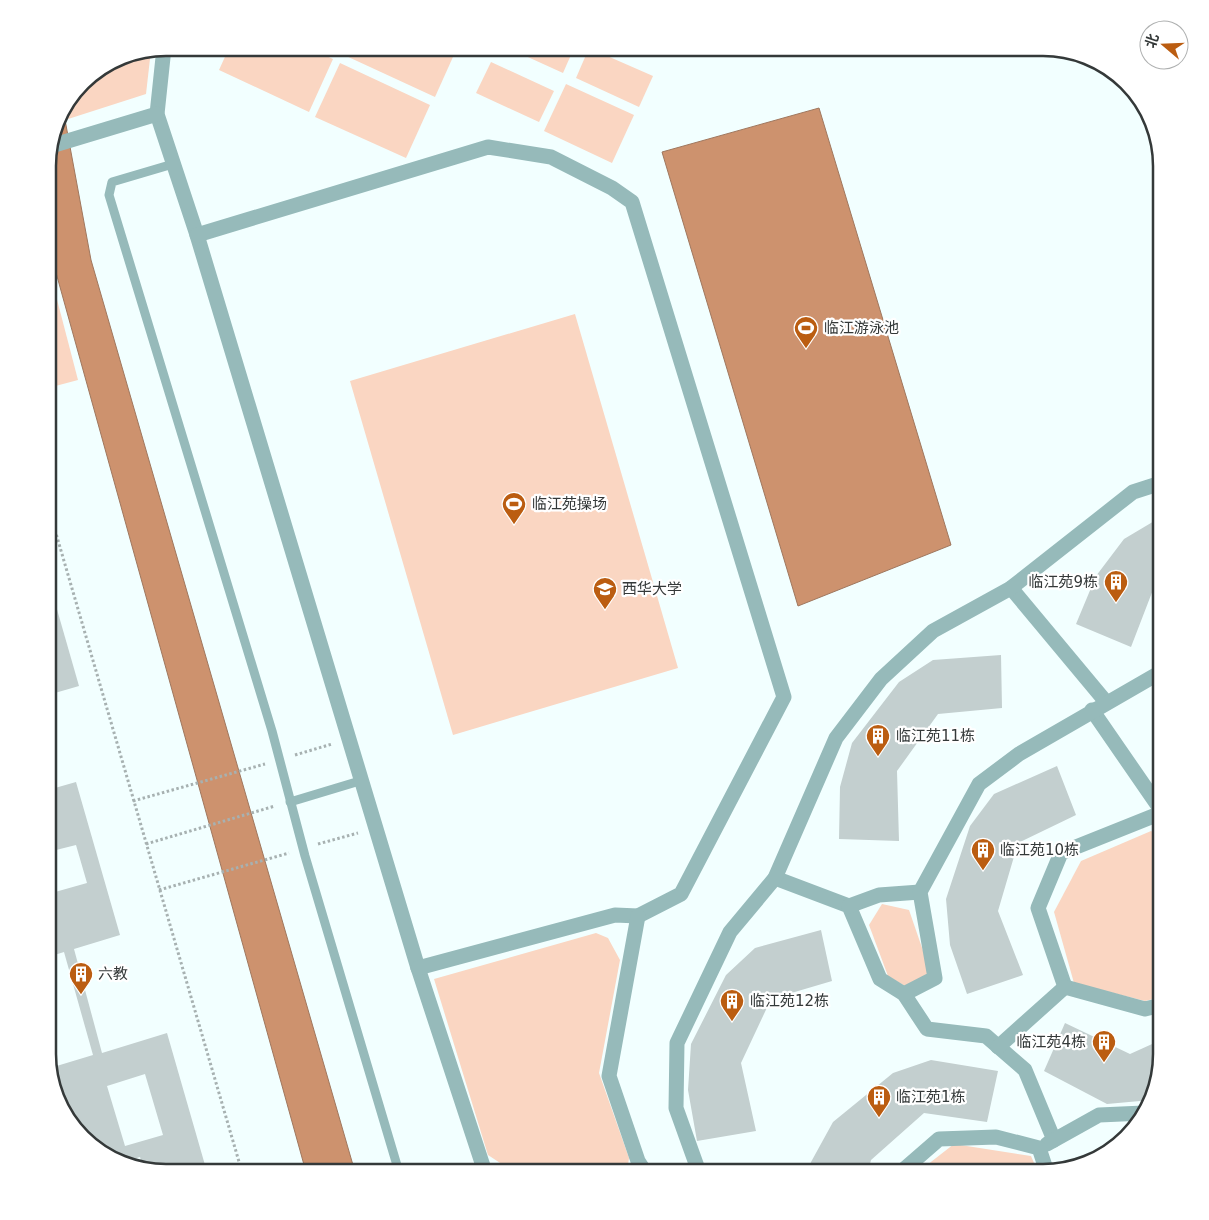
<svg xmlns="http://www.w3.org/2000/svg" width="1209" height="1220" viewBox="0 0 1209 1220" font-family="'DejaVu Sans','Noto Sans SC',sans-serif">
	<style>
		.green { fill: #fad6c2 }
		.water { fill: #cd926e; stroke: #9f775e }
		.building { fill: #c3cfcf; fill-rule: evenodd }
		.lines { fill: none; stroke-linecap: round; stroke-linejoin: round }
		.path { stroke: #a7b1b1; stroke-width: 3; stroke-dasharray: 2.5 2.5; stroke-linecap: butt }
		.lane { stroke: #96baba; stroke-width: 9 }
		.street { stroke: #96baba; stroke-width: 15 }
		.labels { text-anchor: middle; stroke-width: 4.5; stroke-linejoin: round; paint-order: stroke }
		.poi-label { font-size: 15px; fill: #343939; stroke: #fff; text-anchor: start }
		.rim { fill: none; stroke: #343939; stroke-width: 2.5 }
	</style>
	<rect width="100%" height="100%" fill="#f2ffff"/>
	<g class="green">
		<polygon points="229,48 309,48 333,59 309,112 219,70"/>
		<polygon points="348,48 457,48 435,97 344,55"/>
		<polygon points="508,48 574,48 563,73"/>
		<polygon points="589,48 653,76 639,107 576,78"/>
		<polygon points="642,48 666,48 662,57"/>
		<polygon points="151,50 146,94 65,120 63,109 88,77 121,56"/>
		<polygon points="491,62 554,91 539,122 476,93"/>
		<polygon points="340,63 430,105 406,158 315,117"/>
		<polygon points="566,84 634,115 612,163 544,131"/>
		<polygon points="48,265 78,380 48,388"/>
		<polygon points="575,314 678,668 453,735 350,381"/>
		<polygon points="1151,831 1161,837 1161,997 1145,1001 1074,983 1054,912 1081,861"/>
		<polygon points="882,904 909,910 931,974 905,986 888,976 869,925"/>
		<polygon points="596,933 608,938 620,960 599,1073 629,1158 627,1172 514,1172 488,1155 434,979"/>
		<polygon points="954,1144 1031,1156 1038,1172 918,1172"/>
	</g>
	<g class="water">
		<polygon points="819,108 951,545 798,606 662,152"/>
		<polygon points="63,109 91,260 355,1172 306,1172 55,269 48,240 48,158 60,114"/>
	</g>
	<g class="building">
		<polygon points="1161,517 1161,578 1156,582 1131,647 1076,624 1096,576 1124,539"/>
		<polygon points="48,578 79,686 48,695"/>
		<polygon points="1001,655 1002,708 938,714 897,771 899,841 839,839 840,787 852,743 899,682 933,660"/>
		<polygon points="1161,695 1161,718 1152,701"/>
		<polygon points="1057,766 1076,815 1018,843 998,911 1023,975 967,994 950,945 946,899 970,826 994,794"/>
		<path d="M76 782 120 935 74 949 102 1053 167 1033 207 1172H166L143 1167 140 1157 123 1162 114 1160 77 1132 56 1099 50 1068 93 1055 64 952 48 957V894L87 883 76 845 48 852V790ZM145 1074 163 1135 125 1146 107 1086Z"/>
		<polygon points="821,930 832,981 771,999 741,1063 756,1131 697,1141 688,1090 691,1044 726,975 755,948"/>
		<polygon points="1065,1023 1130,1054 1161,1040 1162,1054 1151,1100 1107,1104 1044,1071"/>
		<polygon points="931,1060 998,1071 987,1122 924,1113 871,1160 868,1172 808,1172 811,1162 833,1122 893,1073"/>
	</g>
	<g class="lines">
		<g class="path">
			<polyline points="48,506 242,1172"/>
			<polyline points="295,755 332,744"/>
			<polyline points="133,801 265,764"/>
			<polyline points="146,844 275,806"/>
			<polyline points="318,844 358,833"/>
			<polyline points="159,890 289,853"/>
		</g>
		<g class="lane">
			<polyline points="173,164 112,182 109,195 272,731 305,856 399,1172"/>
			<polyline points="290,802 363,780"/>
		</g>
		<g class="street">
			<polyline points="164,48 157,114 197,235 418,968 485,1172"/>
			<polyline points="51,146 157,114"/>
			<polyline points="197,235 488,147 551,157 612,188 632,202 784,697 681,894 638,916 615,915 418,968"/>
			<polyline points="1011,588 1106,702"/>
			<polyline points="1092,710 1161,810"/>
			<polyline points="775,878 849,906 880,979 904,994 927,1029 986,1036 1025,1070 1054,1140"/>
			<polyline points="849,906 879,895 920,892"/>
			<polyline points="638,916 609,1076 638,1161 645,1172"/>
			<polyline points="1065,987 1038,908 1061,853 1161,813"/>
			<polyline points="1065,987 1145,1009 1161,1005"/>
			<polyline points="904,994 935,978 920,892 979,784 1019,754 1161,672"/>
			<polyline points="998,1047 1065,987"/>
			<polyline points="1047,1144 1099,1115 1144,1113"/>
			<polyline points="699,1172 676,1108 677,1043 730,932 775,878 836,738 881,679 933,631 1011,588 1133,492 1161,483"/>
			<polyline points="901,1172 939,1139 996,1137 1039,1148 1047,1172"/>
		</g>
	</g>
	<defs>
		<g id="stadium-pin" transform="scale(1.25)"><path d="M0 17L-7.5 6A9.5 9.5 0 1 1 7.5 6Z" fill="#bb5d11" stroke="#fff"/><path d="M0-5a6.5 5 0 1 0 0 10a6.5 5 0 1 0 0-10ZM-3.5-1.8h7v3.6h-7Z" fill="#fff"/></g>
		<g id="building-pin" transform="scale(1.25)"><path d="M0 17L-7.5 6A9.5 9.5 0 1 1 7.5 6Z" fill="#bb5d11" stroke="#fff"/><path d="M-4-6H4V6H1V3H-1V6H-4ZM-2.5-4.3h1.7v1.8h-1.7ZM.8-4.3h1.7v1.8H.8ZM-2.5-1h1.7V.8h-1.7ZM.8-1h1.7V.8H.8Z" fill="#fff"/></g>
		<g id="university-pin" transform="scale(1.25)"><path d="M0 17L-7.5 6A9.5 9.5 0 1 1 7.5 6Z" fill="#bb5d11" stroke="#fff"/><path d="M0-5L7-2L0 1L-7-2ZM-4 1L0 2.5L4 1V4Q0 6-4 4Z" fill="#fff"/></g>
	</defs>
	<g fill-rule="evenodd">
		<use href="#stadium-pin" x="806" y="328"/>
		<use href="#stadium-pin" x="514" y="504"/>
		<use href="#building-pin" x="1116" y="582"/>
		<use href="#university-pin" x="605" y="589"/>
		<use href="#building-pin" x="878" y="736"/>
		<use href="#building-pin" x="983" y="850"/>
		<use href="#building-pin" x="81" y="974"/>
		<use href="#building-pin" x="732" y="1001"/>
		<use href="#building-pin" x="1104" y="1042"/>
		<use href="#building-pin" x="879" y="1097"/>
	</g>
	<g class="labels">
		<g class="poi-label">
			<text x="824" y="333">临江游泳池</text>
			<text x="532" y="509">临江苑操场</text>
			<text x="1098" y="587" text-anchor="end">临江苑9栋</text>
			<text x="622" y="594">西华大学</text>
			<text x="896" y="741">临江苑11栋</text>
			<text x="1000" y="855">临江苑10栋</text>
			<text x="98" y="979">六教</text>
			<text x="750" y="1006">临江苑12栋</text>
			<text x="1086" y="1047" text-anchor="end">临江苑4栋</text>
			<text x="896" y="1102">临江苑1栋</text>
		</g>
	</g>
	<path d="M0 0H1209V1220H0ZM166 56H1043A110 110 0 0 1 1153 166V1054A110 110 0 0 1 1043 1164H166A110 110 0 0 1 56 1054V166A110 110 0 0 1 166 56Z" fill="#fff" fill-rule="evenodd"/>
	<path class="rim" d="M166 56H1043A110 110 0 0 1 1153 166V1054A110 110 0 0 1 1043 1164H166A110 110 0 0 1 56 1054V166A110 110 0 0 1 166 56Z"/>
	<g transform="translate(1164 45) rotate(289)"><circle r="24" fill="#ffffff" stroke="#aeb0b0"/>
	<path d="M0-4L9 19L0 12L-9 19Z" fill="#bb5d11"/>
	<text y="-8" font-size="14" font-weight="bold" text-anchor="middle" fill="#343939">北</text>
	</g>
</svg>
